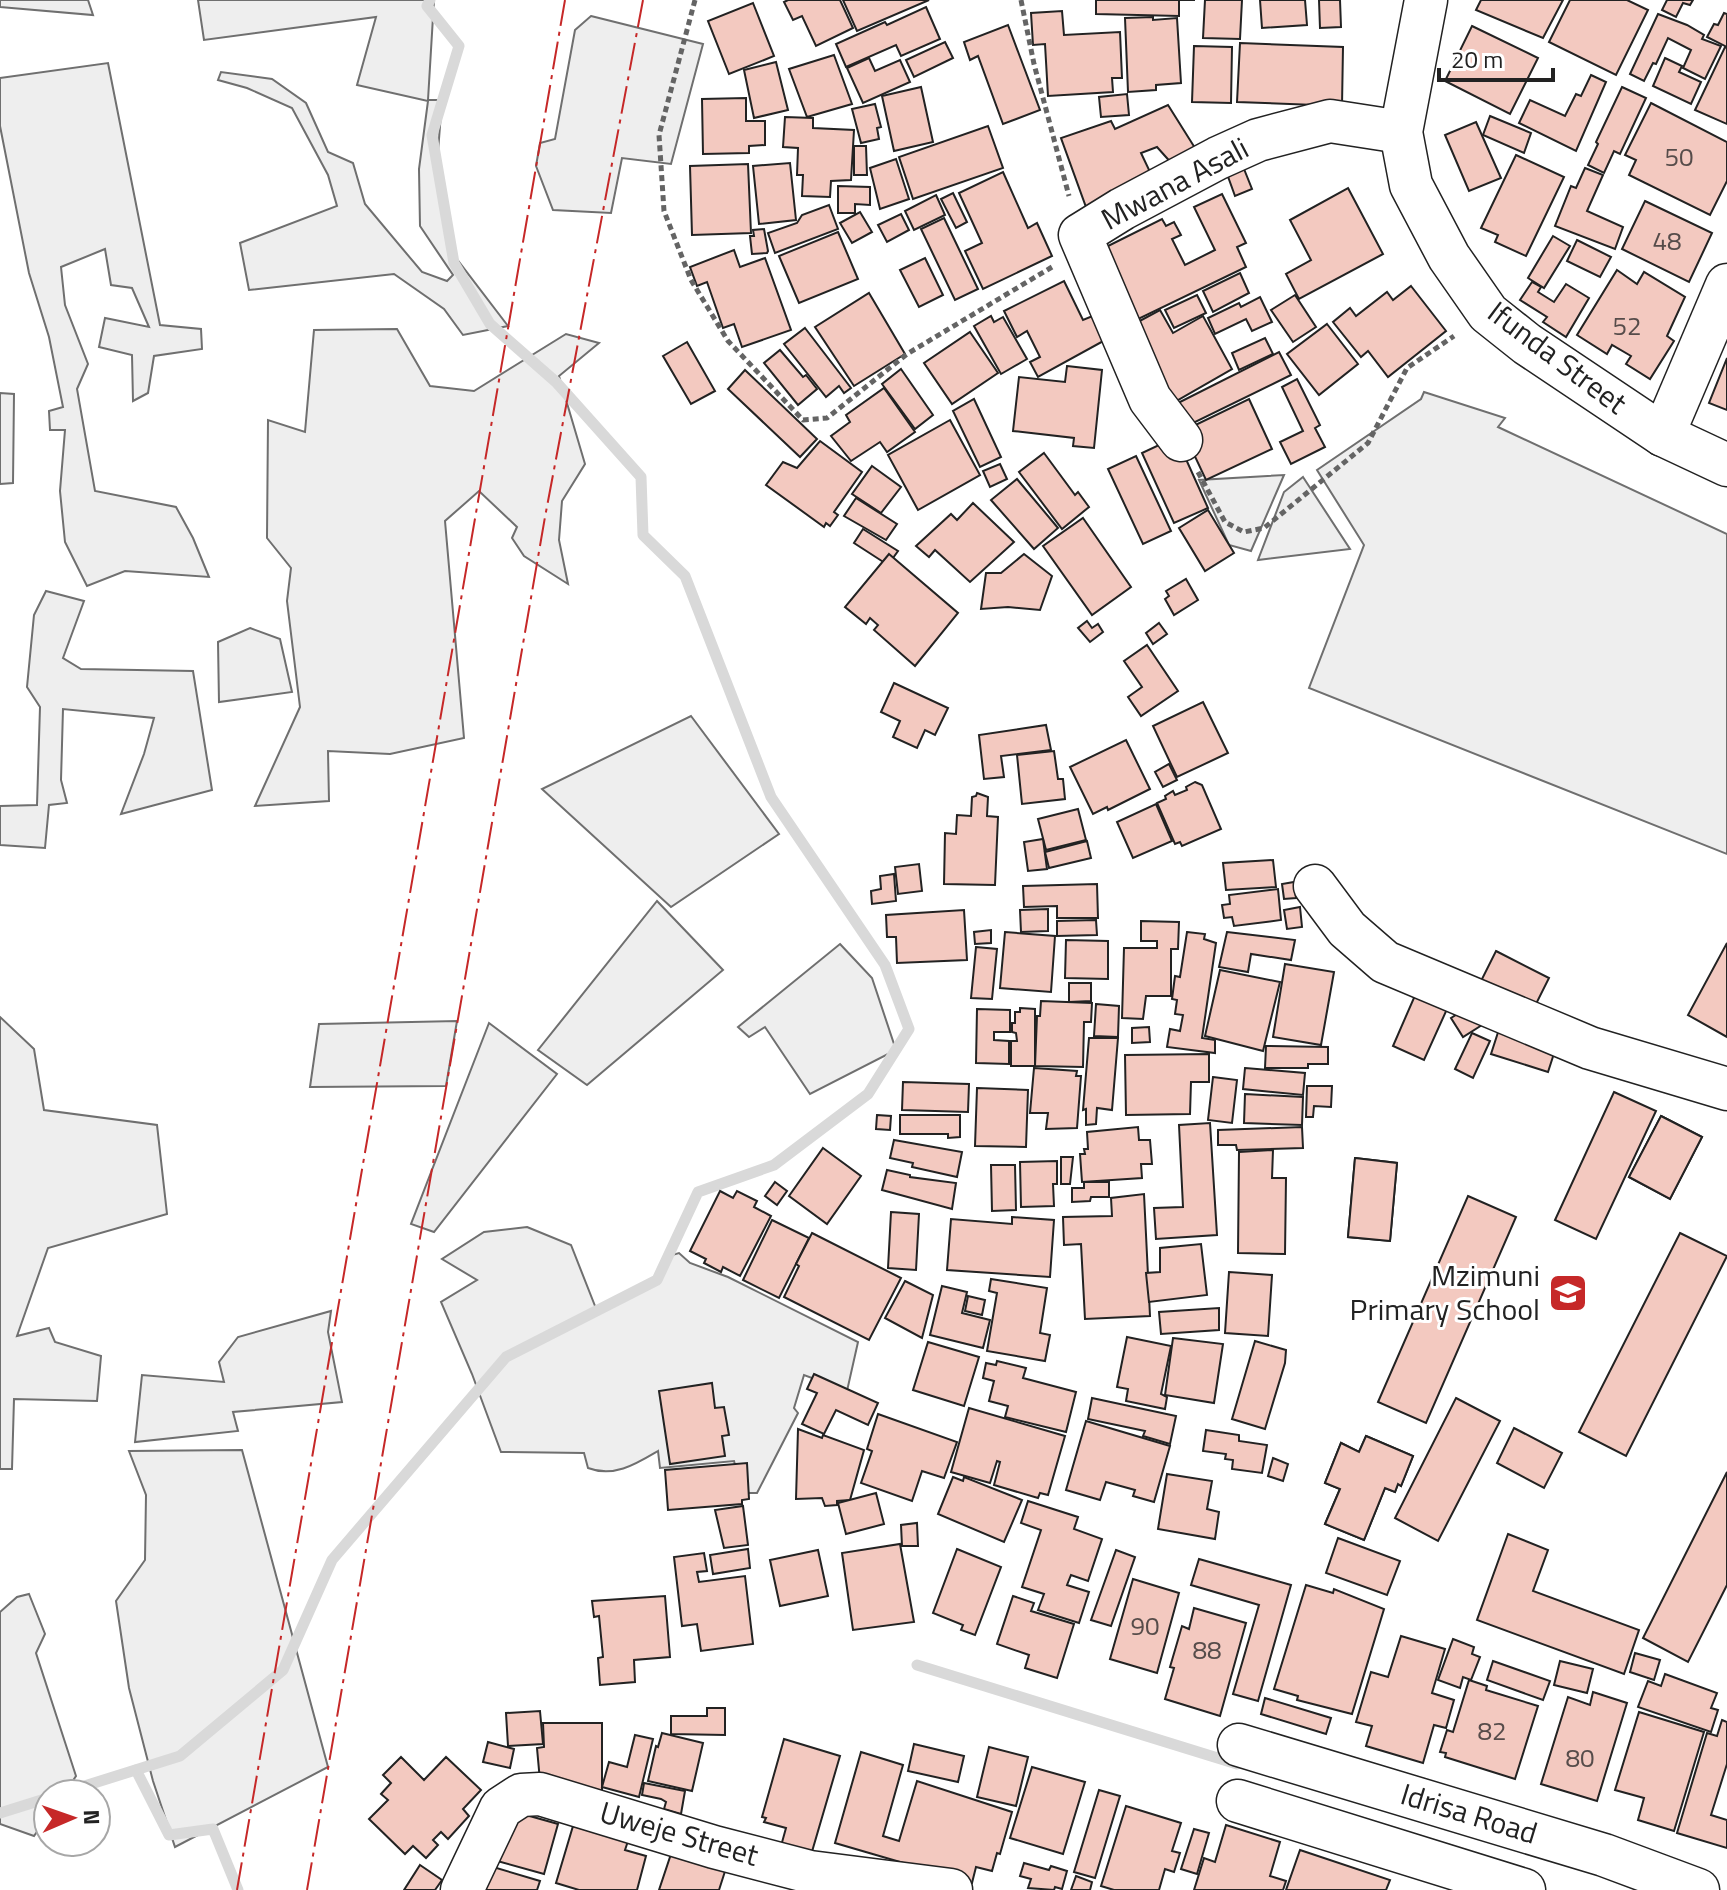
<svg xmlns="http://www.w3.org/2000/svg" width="1727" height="1890" viewBox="0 0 1727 1890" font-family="'Titillium Web',sans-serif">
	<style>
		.green { fill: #eee; stroke: #6f6f6f; stroke-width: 2 }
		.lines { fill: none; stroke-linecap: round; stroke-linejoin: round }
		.stream { stroke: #d9d9d9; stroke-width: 11 }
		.building { fill: #f3c9c0; stroke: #222; stroke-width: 2 }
		.minor-casing { stroke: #222; stroke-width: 45 }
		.path { stroke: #646464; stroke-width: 5; stroke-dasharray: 6 4; stroke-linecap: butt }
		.minor { stroke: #fff; stroke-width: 42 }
		.power { stroke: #c62828; stroke-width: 2; stroke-dasharray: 28 6 4 6; stroke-linecap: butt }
		.labels { text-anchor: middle; stroke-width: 6; stroke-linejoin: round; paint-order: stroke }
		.number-label { font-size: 26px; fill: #564c4a }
		.street-label { font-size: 30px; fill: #222; stroke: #fff }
		.poi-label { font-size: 30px; fill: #222; stroke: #fff; text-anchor: end }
	</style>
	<rect width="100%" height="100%" fill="#fff"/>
	<g class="green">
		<polygon points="0,0 88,0 93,15 0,7"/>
		<polygon points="198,0 434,0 428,100 442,100 437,165 453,254 508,326 463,335 444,309 394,274 249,290 240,243 337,206 328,175 292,108 247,88 218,80 221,72 272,79 306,103 328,152 353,163 365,204 422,272 447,281 453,275 420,226 419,169 428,101 357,85 376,17 204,40"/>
		<polygon points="591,16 703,44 671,164 622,158 611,213 553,210 536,166 540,143 555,139 575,30"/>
		<polygon points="108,63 160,325 201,329 202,349 154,356 148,393 133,401 132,355 99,347 105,318 149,327 132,288 111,285 105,249 61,267 65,305 88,364 77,389 95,491 176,507 193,538 209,577 125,571 87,586 65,542 60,491 65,430 50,430 49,411 63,407 49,337 29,273 0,126 0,78"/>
		<polygon points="397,329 430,386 474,391 566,334 599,343 559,376 585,464 562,501 559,540 568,584 524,556 512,538 517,527 479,491 445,521 464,738 390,754 328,751 329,801 255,806 300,707 287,601 291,568 267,538 268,420 305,432 314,330"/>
		<polygon points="1424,392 1505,418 1498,427 1727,534 1727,854 1309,688 1364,545 1317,470 1421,399"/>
		<polygon points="0,393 14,394 13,483 0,484"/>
		<polygon points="1284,475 1251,551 1229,545 1199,480"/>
		<polygon points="1303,477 1350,549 1258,560 1284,492"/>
		<polygon points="46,591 84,601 63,658 81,669 193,671 212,790 121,814 144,754 154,718 63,709 61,780 67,803 49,805 45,848 0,845 0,806 37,805 40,707 27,687 34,615"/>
		<polygon points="250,628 280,639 292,692 219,702 218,642"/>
		<polygon points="691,716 779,834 671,907 542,789"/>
		<polygon points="657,901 723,970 587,1085 538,1050"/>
		<polygon points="840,944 872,978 896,1050 810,1094 765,1027 749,1037 738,1027"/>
		<polygon points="0,1017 34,1049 44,1110 157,1125 167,1214 48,1248 17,1336 49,1328 55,1342 101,1356 97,1401 14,1399 12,1469 0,1469"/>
		<polygon points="457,1021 446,1086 310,1087 319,1024"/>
		<polygon points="489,1023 557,1074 434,1232 411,1224"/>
		<path d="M527 1227 571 1245 597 1311 656 1283 672 1255 679 1253 690 1263 728 1277 858 1342 847 1391 804 1375 794 1408 798 1413 757 1493H749L741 1485 734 1461 660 1468 658 1451C636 1464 614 1478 588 1468L584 1453 501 1452 472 1374 441 1302 477 1280 442 1259 484 1232Z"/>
		<polygon points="331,1311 328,1332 342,1402 233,1412 238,1431 135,1442 142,1375 224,1382 219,1362 238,1337"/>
		<polygon points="242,1450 328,1767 175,1847 153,1781 129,1688 116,1601 145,1560 146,1495 129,1451"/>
		<polygon points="29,1594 45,1634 36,1653 76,1776 64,1794 48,1794 48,1816 34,1836 0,1824 0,1612 17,1597"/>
	</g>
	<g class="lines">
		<g class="stream">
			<polyline points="917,1665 1237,1764"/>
			<polyline points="136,1770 169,1835 213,1829 238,1890"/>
			<polyline points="59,1794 180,1756 283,1670 332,1560 506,1357 657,1280 698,1192 774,1165 868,1094 909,1029 885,965 771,797 685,576 643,535 641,477 556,382 490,324 454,263 432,135 459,46 427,6 430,0"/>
			<polyline points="0,1813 48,1798"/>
		</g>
	</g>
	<g class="building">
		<polygon points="788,0 840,0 853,28 816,46 802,16 793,20 784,2"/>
		<polygon points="843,0 929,0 857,31"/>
		<polygon points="1096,0 1195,0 1179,0 1179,16 1096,14"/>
		<polygon points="1205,0 1242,0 1240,39 1203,38"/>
		<polygon points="1260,0 1305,0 1307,25 1262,28"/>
		<polygon points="1319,0 1340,0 1341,27 1320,28"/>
		<polygon points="1481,0 1563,0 1543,38 1476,10"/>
		<polygon points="1570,0 1627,0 1648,10 1616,75 1549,42"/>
		<polygon points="1667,0 1693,0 1690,5 1683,3 1676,17 1662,10"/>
		<polygon points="753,3 774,56 729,74 708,21"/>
		<polygon points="926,7 940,39 901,56 896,45 846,67 836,44 885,22 887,25"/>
		<polygon points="1062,11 1064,35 1120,32 1122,78 1112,78 1113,92 1048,96 1045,44 1033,45 1031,13"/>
		<polygon points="1724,13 1727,14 1727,47 1707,37 1714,24 1718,25"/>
		<polygon points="1658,14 1687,25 1704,35 1702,39 1721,46 1705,79 1683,68 1691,50 1668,38 1656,64 1653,63 1644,81 1630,74"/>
		<polygon points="1153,17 1153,20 1177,18 1181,83 1156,85 1156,90 1128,92 1125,18"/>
		<polygon points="1008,25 1040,110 1003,124 978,56 970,60 964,42"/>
		<polygon points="1472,26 1538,58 1510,114 1445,81"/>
		<polygon points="945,42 953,58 914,77 906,60"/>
		<polygon points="1240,43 1343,47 1342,106 1237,102"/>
		<polygon points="1194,46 1232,47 1231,103 1192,102"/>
		<polygon points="1725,47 1727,48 1727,124 1695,110"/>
		<polygon points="834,55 852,104 807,117 789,69"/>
		<polygon points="869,58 875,71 900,60 910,82 863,103 847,68"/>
		<polygon points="1665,58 1682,66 1679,72 1701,82 1691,104 1653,86"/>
		<polygon points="776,62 788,110 754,118 744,70"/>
		<polygon points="1591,75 1606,82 1576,151 1519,123 1530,100 1565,116 1576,94 1581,96"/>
		<polygon points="921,87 933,142 894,151 882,96"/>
		<polygon points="1622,87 1646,98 1620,154 1614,151 1604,173 1588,165 1598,144 1596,142"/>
		<polygon points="1127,94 1129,115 1101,117 1099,97"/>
		<polygon points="746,98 746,121 765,121 765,145 749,146 749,153 703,154 702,99"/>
		<polygon points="1651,103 1727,142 1727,181 1710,215 1629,175 1636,160 1625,155"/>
		<polygon points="875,104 881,127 877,128 879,139 861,143 852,109"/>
		<polygon points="1168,105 1195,148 1174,166 1157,147 1141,153 1151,174 1086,207 1061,138 1111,121 1115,129"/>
		<polygon points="1490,116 1531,133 1524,153 1483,135"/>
		<polygon points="785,117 813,118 813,128 854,130 851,180 831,181 830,197 802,196 803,175 797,175 798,148 783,147"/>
		<polygon points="1476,122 1501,178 1469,191 1445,135"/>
		<polygon points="988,126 1003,168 913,199 899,157"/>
		<polygon points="854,146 866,146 867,175 854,175"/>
		<polygon points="1516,155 1564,177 1526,256 1495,242 1498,235 1481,228"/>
		<polygon points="896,159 909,199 880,209 870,168"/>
		<polygon points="790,163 796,220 759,224 753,166"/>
		<polygon points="748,164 751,233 692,235 690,166"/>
		<polygon points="1242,164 1252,189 1235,196 1226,171"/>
		<polygon points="1585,168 1603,175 1587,211 1623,227 1615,249 1555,226 1571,186 1576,188"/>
		<polygon points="1003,172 1028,228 1037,223 1052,256 983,289 965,251 982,243 959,193"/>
		<polygon points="838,186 870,187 870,205 855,204 855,213 838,213"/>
		<polygon points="1348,188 1383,254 1299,299 1286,274 1311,260 1290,220"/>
		<polygon points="953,193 967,222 956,228 941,199"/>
		<polygon points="1222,194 1246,243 1237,247 1246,267 1130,323 1096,252 1162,219 1166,226 1174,222 1181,235 1172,239 1185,265 1215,250 1194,207"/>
		<polygon points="936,195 945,215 914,230 905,211"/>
		<polygon points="1645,201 1712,233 1689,282 1622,249"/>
		<polygon points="829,205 838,229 775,253 768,233 797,223 802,215"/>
		<polygon points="860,212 872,232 852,243 840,223"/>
		<polygon points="901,214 909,230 887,242 878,225"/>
		<polygon points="944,218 978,289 955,300 921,229"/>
		<polygon points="764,229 768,251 767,253 752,254 750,236 754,236 753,230"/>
		<polygon points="838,232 858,279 799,303 779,256"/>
		<polygon points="1553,236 1570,246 1544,288 1528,278"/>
		<polygon points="1577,240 1611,257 1600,277 1567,261"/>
		<polygon points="734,250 740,267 765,258 791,330 742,347 734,324 723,328 707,282 697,286 690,267"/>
		<polygon points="925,258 943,295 919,307 900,270"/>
		<polygon points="1617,270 1637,284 1644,272 1685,297 1667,336 1674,341 1650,379 1626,364 1631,356 1612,345 1607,354 1577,335"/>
		<polygon points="1240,273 1249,293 1213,312 1203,291"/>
		<polygon points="1064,281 1083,320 1095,315 1107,339 1038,377 1030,362 1040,357 1027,331 1017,337 1004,311"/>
		<polygon points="1532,282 1541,287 1538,292 1554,302 1566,284 1589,298 1566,337 1543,322 1547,317 1520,300"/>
		<polygon points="1411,286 1446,331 1388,377 1368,351 1361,357 1333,322 1350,308 1356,316 1387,292 1393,300"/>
		<polygon points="869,293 905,354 854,386 815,327"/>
		<polygon points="1197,295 1206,313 1174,328 1165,310"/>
		<polygon points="1295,295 1316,327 1293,342 1271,310"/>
		<polygon points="1260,297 1272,322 1252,331 1246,319 1215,334 1208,318 1239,303 1241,307"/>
		<polygon points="1160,310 1173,333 1203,316 1232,369 1171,404 1134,324"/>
		<polygon points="991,316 994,322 1003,317 1027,359 1001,374 974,326"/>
		<polygon points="1327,324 1358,364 1319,395 1287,354"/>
		<polygon points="805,328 851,388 844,393 839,386 826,397 784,344"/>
		<polygon points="970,332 998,373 952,404 924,363"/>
		<polygon points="1265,338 1273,354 1239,370 1232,353"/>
		<polygon points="687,342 715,391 691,404 663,356"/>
		<polygon points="780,350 803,377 806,375 817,389 798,405 764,363"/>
		<polygon points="1279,352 1291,375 1185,427 1174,405"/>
		<polygon points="1727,358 1727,410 1709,403"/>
		<polygon points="1067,366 1102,370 1094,448 1073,446 1074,438 1013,431 1019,377 1065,382"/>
		<polygon points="901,369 933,415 915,429 882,384"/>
		<polygon points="745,370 817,439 800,457 728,389"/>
		<polygon points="1297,379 1320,425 1315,428 1325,447 1291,464 1280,442 1303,431 1282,387"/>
		<polygon points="884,388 915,432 887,452 880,442 851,461 831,436 850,422 846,415"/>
		<polygon points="974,399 1001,457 980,467 953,411"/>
		<polygon points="1249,399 1272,449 1206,480 1183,431"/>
		<polygon points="950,420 980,475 918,510 888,455"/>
		<polygon points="1176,437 1208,508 1174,523 1142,453"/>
		<polygon points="820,441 862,472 834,512 838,515 830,526 826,523 824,527 766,485 783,462 797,468"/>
		<polygon points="1044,453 1075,495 1078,492 1089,507 1062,529 1019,472"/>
		<polygon points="1136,456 1171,531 1143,544 1108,469"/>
		<polygon points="1000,464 1007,479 990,487 983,471"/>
		<polygon points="872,466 901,487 881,513 852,494"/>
		<polygon points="1017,479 1058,528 1034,549 991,500"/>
		<polygon points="856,498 897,524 886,540 844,516"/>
		<polygon points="973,503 1014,542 970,582 935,550 929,557 916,546 951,514 957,520"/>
		<polygon points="1208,510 1234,553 1205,571 1179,528"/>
		<polygon points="1083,518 1131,587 1092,615 1043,546"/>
		<polygon points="863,529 898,551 888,565 854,543"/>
		<polygon points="889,554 958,613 915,666 874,630 878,625 870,618 866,624 845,607"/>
		<polygon points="1024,554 1052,576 1040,610 1008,607 981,609 986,573 1001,573"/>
		<polygon points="1186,579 1198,600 1174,615 1165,599 1169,596 1166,591"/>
		<polygon points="1087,621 1092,628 1098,624 1103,632 1090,642 1078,628"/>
		<polygon points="1159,623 1167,634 1153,644 1146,633"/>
		<polygon points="1147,645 1178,691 1141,716 1128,697 1142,687 1124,661"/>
		<polygon points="894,683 948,708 935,735 925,730 917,748 893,737 900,721 881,712"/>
		<polygon points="1203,702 1228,753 1177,777 1153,726"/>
		<polygon points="1046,725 1051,750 1001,756 1004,777 984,779 979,735"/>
		<polygon points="1126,740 1150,789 1108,810 1107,807 1093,814 1070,767"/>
		<polygon points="1054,751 1058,779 1063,779 1065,799 1022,804 1017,755"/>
		<polygon points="1169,764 1177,780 1163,787 1155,772"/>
		<polygon points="1195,782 1202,785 1221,829 1182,846 1180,842 1175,844 1157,803 1166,799 1165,796 1173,791 1175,795 1187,790 1186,787"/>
		<polygon points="977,793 988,797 987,816 998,817 995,885 944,884 945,833 956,834 957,815 971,816 972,797 976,796"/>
		<polygon points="1156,804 1172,841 1133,858 1117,822"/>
		<polygon points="1078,809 1086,840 1046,850 1038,819"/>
		<polygon points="1043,839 1047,869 1028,871 1024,842"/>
		<polygon points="1087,841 1091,858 1049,868 1045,852"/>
		<polygon points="1273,860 1276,887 1226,890 1223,863"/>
		<polygon points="919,864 922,891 898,894 895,867"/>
		<polygon points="894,874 896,901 872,904 871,891 881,889 880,876"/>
		<polygon points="1294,882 1296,898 1284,899 1282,884"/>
		<polygon points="1097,884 1098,918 1057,918 1057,906 1024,907 1023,886"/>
		<polygon points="1278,889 1281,920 1234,926 1232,917 1224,918 1222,905 1230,904 1229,895"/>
		<polygon points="1300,907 1302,927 1287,929 1284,910"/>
		<polygon points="1048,909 1048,931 1021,932 1020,910"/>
		<polygon points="964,910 967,960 897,963 896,937 887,937 886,915"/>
		<polygon points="1096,920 1097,935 1057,936 1057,921"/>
		<polygon points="1141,921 1179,922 1178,949 1171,949 1171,996 1146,996 1143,1019 1122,1018 1124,948 1157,948 1157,941 1141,941"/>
		<polygon points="991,930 991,943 975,944 974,932"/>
		<polygon points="1005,932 1055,936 1051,992 1000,988"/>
		<polygon points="1187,932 1205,934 1204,939 1216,943 1202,1038 1215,1040 1215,1053 1167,1047 1170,1029 1180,1031 1183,1015 1175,1014 1177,1000 1172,999 1175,976 1180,977"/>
		<polygon points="1227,932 1295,940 1291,960 1251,954 1248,972 1219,967"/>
		<polygon points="1066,940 1108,941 1108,979 1065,978"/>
		<polygon points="1727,943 1727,1037 1688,1015"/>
		<polygon points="976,947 997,949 992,999 971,998"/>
		<polygon points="1496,951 1549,978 1532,1012 1479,985"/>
		<polygon points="1285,964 1334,972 1321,1045 1273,1037"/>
		<polygon points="1220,970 1280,982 1263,1051 1205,1036"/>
		<polygon points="1069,983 1091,983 1091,1001 1069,1002"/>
		<polygon points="1420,984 1452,998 1424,1060 1393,1046"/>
		<polygon points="1041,1001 1092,1003 1091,1022 1084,1022 1083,1067 1035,1066 1037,1016 1040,1016"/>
		<polygon points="1096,1004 1119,1006 1118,1037 1094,1036"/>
		<polygon points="1470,1006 1482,1025 1463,1037 1451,1018"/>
		<polygon points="1020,1008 1035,1009 1035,1066 1011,1066 1011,1041 1017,1041 1016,1033 1012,1032 1012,1023 1015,1023 1015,1012 1020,1012"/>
		<polygon points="977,1009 1010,1010 1010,1032 994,1032 994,1040 1009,1041 1009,1064 976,1063"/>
		<polygon points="1502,1020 1559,1038 1548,1072 1491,1054"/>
		<polygon points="1149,1027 1150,1042 1132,1043 1132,1028"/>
		<polygon points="1472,1033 1490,1041 1473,1078 1455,1069"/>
		<polygon points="1089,1038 1118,1038 1112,1110 1097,1108 1096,1124 1086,1125 1086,1109 1083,1110"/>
		<polygon points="1266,1046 1328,1047 1328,1064 1308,1064 1308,1068 1265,1068"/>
		<polygon points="1209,1054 1209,1082 1191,1082 1190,1114 1126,1115 1125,1055"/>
		<polygon points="1034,1068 1077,1071 1076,1076 1081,1076 1077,1128 1046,1129 1048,1113 1030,1113"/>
		<polygon points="1245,1068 1305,1073 1303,1095 1243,1089"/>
		<polygon points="1213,1077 1237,1080 1232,1123 1208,1120"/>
		<polygon points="903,1082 969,1084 968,1112 902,1110"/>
		<polygon points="1307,1086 1332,1086 1331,1107 1314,1106 1313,1117 1306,1117"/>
		<polygon points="977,1088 1028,1090 1026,1147 975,1146"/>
		<polygon points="1614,1092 1656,1111 1596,1239 1555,1220"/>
		<polygon points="1245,1094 1303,1097 1302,1125 1244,1123"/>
		<polygon points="877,1115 891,1116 890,1130 876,1129"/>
		<polygon points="900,1115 960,1115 960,1137 948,1138 948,1134 900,1134"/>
		<polygon points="1661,1116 1702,1137 1670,1199 1629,1177"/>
		<polygon points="1661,1116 1702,1137 1670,1199 1629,1177"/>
		<polygon points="1210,1123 1217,1235 1156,1239 1154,1208 1183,1207 1179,1125"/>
		<polygon points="1138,1127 1139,1140 1150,1140 1152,1164 1141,1164 1142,1178 1082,1182 1080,1154 1085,1154 1084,1149 1088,1149 1087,1132"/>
		<polygon points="1302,1127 1303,1148 1237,1150 1236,1145 1218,1145 1218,1130"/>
		<polygon points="894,1140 962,1152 957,1177 912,1167 913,1163 890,1158"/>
		<polygon points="823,1148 861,1176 827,1224 789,1196"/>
		<polygon points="1273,1150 1272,1178 1286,1178 1285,1254 1238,1253 1239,1152"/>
		<polygon points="1061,1157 1073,1157 1070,1184 1061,1184"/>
		<polygon points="1355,1158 1397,1163 1390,1241 1348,1237"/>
		<polygon points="1355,1158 1397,1163 1390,1241 1348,1237"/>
		<polygon points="1057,1161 1057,1184 1053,1184 1054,1206 1021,1207 1020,1162"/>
		<polygon points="991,1165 1015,1165 1016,1210 992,1211"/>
		<polygon points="887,1170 910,1175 910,1177 956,1183 952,1209 882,1190"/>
		<polygon points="775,1182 787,1191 777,1205 765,1196"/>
		<polygon points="1084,1182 1109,1182 1109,1197 1091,1197 1090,1201 1072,1202 1072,1188 1084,1188"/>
		<polygon points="720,1191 733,1198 737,1191 757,1201 754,1207 771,1216 740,1276 723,1267 721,1272 704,1263 706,1259 690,1251"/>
		<polygon points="1144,1194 1150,1316 1085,1319 1081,1244 1064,1245 1063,1217 1112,1216 1111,1198"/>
		<polygon points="1468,1196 1516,1217 1426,1423 1378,1402"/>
		<polygon points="891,1212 919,1214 916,1270 888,1268"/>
		<polygon points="1012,1217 1054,1220 1050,1277 947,1270 951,1219 1012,1224"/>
		<polygon points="772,1220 809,1238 779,1298 743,1280"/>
		<polygon points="812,1233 901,1278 869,1340 784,1297 799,1266 796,1264"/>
		<polygon points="1680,1233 1727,1256 1626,1456 1579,1432"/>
		<polygon points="1201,1244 1207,1295 1149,1302 1146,1273 1160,1272 1160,1248"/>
		<polygon points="1229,1272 1272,1275 1268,1336 1225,1333"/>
		<polygon points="991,1279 1047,1288 1040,1333 1050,1335 1045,1361 987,1351 997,1293 989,1291"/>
		<polygon points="905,1281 933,1295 922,1338 885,1318"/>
		<polygon points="942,1286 967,1292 962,1313 990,1320 983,1348 930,1335"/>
		<polygon points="968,1296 985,1300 982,1315 965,1311"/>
		<polygon points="1219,1308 1219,1330 1161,1334 1159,1312"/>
		<polygon points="1127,1337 1171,1346 1161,1394 1167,1397 1165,1409 1126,1401 1128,1389 1117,1387"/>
		<polygon points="1173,1338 1223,1344 1214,1403 1165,1395"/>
		<polygon points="1255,1341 1286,1350 1285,1363 1265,1429 1232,1419"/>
		<polygon points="928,1342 979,1357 964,1406 913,1390"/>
		<polygon points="997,1361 1026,1368 1023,1378 1076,1392 1066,1432 1005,1417 1008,1406 989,1401 994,1381 983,1378 986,1363 996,1365"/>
		<polygon points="814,1374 878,1403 868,1425 836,1410 824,1434 802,1424 817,1393 807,1389"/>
		<polygon points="712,1383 715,1408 724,1407 729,1435 722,1436 725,1456 670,1464 659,1391"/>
		<polygon points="1092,1398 1176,1416 1170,1444 1143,1436 1145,1431 1088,1419"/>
		<polygon points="1456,1398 1500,1421 1438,1541 1395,1518"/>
		<polygon points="969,1408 1065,1436 1048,1495 1040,1493 1038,1498 994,1485 1000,1462 997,1461 990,1483 951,1472"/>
		<polygon points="878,1414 957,1442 944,1478 922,1471 912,1501 861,1483 872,1451 867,1449"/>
		<polygon points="1086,1421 1170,1446 1154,1502 1133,1496 1135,1490 1106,1482 1100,1500 1066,1490"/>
		<polygon points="1514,1428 1562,1453 1544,1488 1497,1463"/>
		<polygon points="798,1429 822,1438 823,1435 864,1450 850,1500 837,1501 837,1505 825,1506 822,1498 796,1499"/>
		<polygon points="1206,1430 1239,1435 1239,1441 1267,1445 1262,1473 1232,1469 1233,1460 1225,1459 1226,1454 1203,1451"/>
		<polygon points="1366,1436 1413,1456 1401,1486 1398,1484 1395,1492 1385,1488 1364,1540 1325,1524 1340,1489 1325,1483 1341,1443 1359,1452"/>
		<polygon points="1366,1436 1413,1456 1401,1486 1398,1484 1395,1492 1385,1488 1364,1540 1325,1524 1340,1489 1325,1483 1341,1443 1359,1452"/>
		<polygon points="1273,1458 1288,1464 1283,1481 1268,1476"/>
		<polygon points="747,1463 749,1499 742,1500 742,1504 668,1510 665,1470"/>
		<polygon points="1727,1472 1727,1585 1688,1662 1643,1638"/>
		<polygon points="1167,1474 1212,1481 1207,1509 1219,1512 1215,1539 1158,1529"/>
		<polygon points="953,1477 963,1481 964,1477 1022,1500 1004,1542 938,1514"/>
		<polygon points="876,1493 884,1524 846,1534 838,1503"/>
		<polygon points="1028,1501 1078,1517 1074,1529 1102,1539 1088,1581 1071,1575 1067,1585 1089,1592 1079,1623 1038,1610 1044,1594 1022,1587 1041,1530 1021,1523"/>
		<polygon points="743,1506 748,1545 724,1548 715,1510"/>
		<polygon points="917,1523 918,1546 902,1546 901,1525"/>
		<polygon points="1508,1534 1548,1550 1533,1591 1639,1630 1624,1674 1477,1620"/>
		<polygon points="1338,1538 1400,1561 1387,1595 1326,1573"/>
		<polygon points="900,1544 914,1622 853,1630 842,1553"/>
		<polygon points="748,1549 750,1568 713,1574 710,1555"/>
		<polygon points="957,1549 1001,1567 975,1635 961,1630 963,1625 933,1613"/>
		<polygon points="818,1550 828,1596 780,1606 770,1560"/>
		<polygon points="1116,1550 1135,1557 1111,1626 1091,1620"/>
		<polygon points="704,1553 707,1571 697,1572 699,1582 745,1576 753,1644 701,1651 697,1624 682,1626 674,1557"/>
		<polygon points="1199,1559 1291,1585 1258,1701 1233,1694 1259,1605 1191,1585"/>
		<polygon points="1133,1579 1179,1593 1157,1673 1110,1659"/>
		<polygon points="1306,1585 1333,1593 1334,1589 1384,1609 1352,1714 1297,1700 1298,1696 1274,1689"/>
		<polygon points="665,1596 670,1657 634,1660 635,1682 600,1685 598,1658 603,1657 599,1616 594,1617 592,1601"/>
		<polygon points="1013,1596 1034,1603 1031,1611 1074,1624 1057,1678 1025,1668 1029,1655 997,1644"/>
		<polygon points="1194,1608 1246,1623 1220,1716 1165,1699 1174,1668 1170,1667 1182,1626 1189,1629"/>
		<polygon points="1401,1636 1445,1649 1432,1693 1454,1700 1446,1728 1434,1725 1423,1763 1366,1746 1372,1726 1356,1722 1371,1672 1388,1677"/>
		<polygon points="1453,1639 1474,1647 1472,1654 1480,1657 1471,1680 1463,1677 1460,1688 1438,1680"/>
		<polygon points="1635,1653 1660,1660 1654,1680 1630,1672"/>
		<polygon points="1493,1661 1550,1681 1543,1700 1487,1680"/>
		<polygon points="1560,1661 1593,1669 1587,1693 1554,1685"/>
		<polygon points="1665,1674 1717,1693 1711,1708 1718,1710 1711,1732 1638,1707 1648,1681 1661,1686"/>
		<polygon points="1469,1680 1487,1686 1486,1690 1538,1706 1515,1779 1445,1757 1446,1753 1440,1752 1447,1730 1453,1732"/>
		<polygon points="1593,1692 1627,1703 1597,1801 1541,1784 1568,1697 1590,1705"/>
		<polygon points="1265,1698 1331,1718 1326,1734 1261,1714"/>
		<polygon points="707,1708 725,1708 725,1735 671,1734 671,1716 707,1716"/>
		<polygon points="540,1711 543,1744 508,1746 506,1713"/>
		<polygon points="1639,1712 1704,1732 1674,1831 1638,1820 1644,1798 1615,1790"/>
		<polygon points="1722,1720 1727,1722 1727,1764 1711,1815 1727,1820 1727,1848 1677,1833 1707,1733 1717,1736"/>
		<polygon points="543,1723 602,1723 602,1795 540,1781 537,1748 544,1747"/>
		<polygon points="662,1733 703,1743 692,1791 648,1781 656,1746 658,1747"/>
		<polygon points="635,1735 653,1739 639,1797 602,1787 609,1762 627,1767"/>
		<polygon points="784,1739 840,1756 811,1855 781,1846 786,1828 764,1822 766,1818 762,1817"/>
		<polygon points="488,1742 514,1749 510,1768 483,1762"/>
		<polygon points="914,1744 964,1756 958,1782 908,1771"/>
		<polygon points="989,1747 1028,1757 1016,1806 977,1797"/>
		<polygon points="861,1752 903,1765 883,1836 899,1841 917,1781 1012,1812 1000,1854 997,1853 992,1871 976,1867 972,1883 835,1843"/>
		<polygon points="401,1757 424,1780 446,1757 481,1790 463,1809 469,1816 448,1839 441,1832 433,1840 438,1845 426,1858 413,1846 405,1854 369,1819 388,1800 381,1794 391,1783 383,1775"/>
		<polygon points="1032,1767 1085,1782 1063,1854 1010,1838"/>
		<polygon points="644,1783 685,1791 681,1814 664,1809 666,1802 661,1799 642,1795"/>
		<polygon points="1099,1790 1120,1796 1095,1878 1074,1872"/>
		<polygon points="1126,1806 1181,1823 1172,1851 1180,1853 1174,1872 1165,1869 1159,1890 1114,1890 1101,1886"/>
		<polygon points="505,1809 558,1824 544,1874 490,1859"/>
		<polygon points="1226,1825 1280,1842 1270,1876 1286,1881 1283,1890 1194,1890 1204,1858 1215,1862"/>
		<polygon points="573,1826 628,1841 625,1850 646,1856 637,1890 579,1890 556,1883"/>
		<polygon points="1194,1829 1209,1833 1197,1874 1181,1869"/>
		<polygon points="673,1848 727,1865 719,1890 659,1890"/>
		<polygon points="1300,1850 1390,1880 1386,1890 1286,1890"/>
		<polygon points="1024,1863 1049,1870 1051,1866 1067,1871 1062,1889 1055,1887 1054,1890 1028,1888 1031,1879 1020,1876"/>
		<polygon points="483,1864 540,1881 537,1890 480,1890"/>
		<polygon points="420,1865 442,1880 435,1890 404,1890"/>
		<polygon points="1076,1876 1092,1882 1090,1890 1071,1890"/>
	</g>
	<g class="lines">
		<g class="minor-casing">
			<g id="minor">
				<polyline points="1426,0 1401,132 1411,185 1449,257 1488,313 1527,344 1663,435 1727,465"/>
				<polyline points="1663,435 1727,285"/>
				<polyline points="1181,440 1150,399 1080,235 1122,209 1218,158 1258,140 1330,121 1401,132"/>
				<polyline points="1315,886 1347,929 1385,962 1590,1048 1727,1089"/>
				<polyline points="1239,1745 1604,1855 1698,1890"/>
				<polyline points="1238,1801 1524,1890"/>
				<polyline points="462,1890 501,1808 521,1795 540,1794 714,1847 810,1872 951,1890"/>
			</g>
		</g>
		<g class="path">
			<polyline points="695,0 659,135 664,211 691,280 728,341 803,420 827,418 907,354 1052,267"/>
			<polyline points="1021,0 1034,64 1069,196"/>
			<polyline points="1198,472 1225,522 1244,532 1264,528 1368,443 1407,368 1454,336"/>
		</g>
		<use href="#minor" class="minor"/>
		<g class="power">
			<polyline points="237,1890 565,0"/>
			<polyline points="307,1890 545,517 643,0"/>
		</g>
	</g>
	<defs>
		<g id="school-square" transform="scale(2)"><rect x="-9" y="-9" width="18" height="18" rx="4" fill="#c62828" stroke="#fff"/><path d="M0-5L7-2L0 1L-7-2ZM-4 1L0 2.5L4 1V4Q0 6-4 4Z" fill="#fff"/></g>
	</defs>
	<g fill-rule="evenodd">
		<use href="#school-square" x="1568" y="1293"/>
	</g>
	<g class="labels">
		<g class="number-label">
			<text x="1679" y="166">50</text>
			<text x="1667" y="250">48</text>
			<text x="1627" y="335">52</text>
			<text x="1145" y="1635">90</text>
			<text x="1207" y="1659">88</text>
			<text x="1492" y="1740">82</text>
			<text x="1580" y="1767">80</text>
		</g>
		<g class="street-label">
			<text transform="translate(1175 184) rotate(-28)" y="10">Mwana Asali</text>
			<text transform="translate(1557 358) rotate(37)" y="10">Ifunda Street</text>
			<text transform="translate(1469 1814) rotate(17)" y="10">Idrisa Road</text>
			<text transform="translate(679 1834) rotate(16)" y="10">Uweje Street</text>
		</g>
		<g class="poi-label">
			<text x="1540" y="1286">Mzimuni<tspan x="1540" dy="34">Primary School</tspan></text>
		</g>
	</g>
	<g transform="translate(72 1818) rotate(88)"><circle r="38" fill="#ffffff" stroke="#a7a7a7" stroke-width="2"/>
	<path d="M0-6L14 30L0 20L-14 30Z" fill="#c62828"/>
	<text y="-12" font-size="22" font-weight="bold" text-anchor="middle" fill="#222222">N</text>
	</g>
	<path d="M1439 68v12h114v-12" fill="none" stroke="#222222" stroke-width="4"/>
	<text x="1451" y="68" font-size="24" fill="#222222" stroke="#ffffff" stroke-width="6" paint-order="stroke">20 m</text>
</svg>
